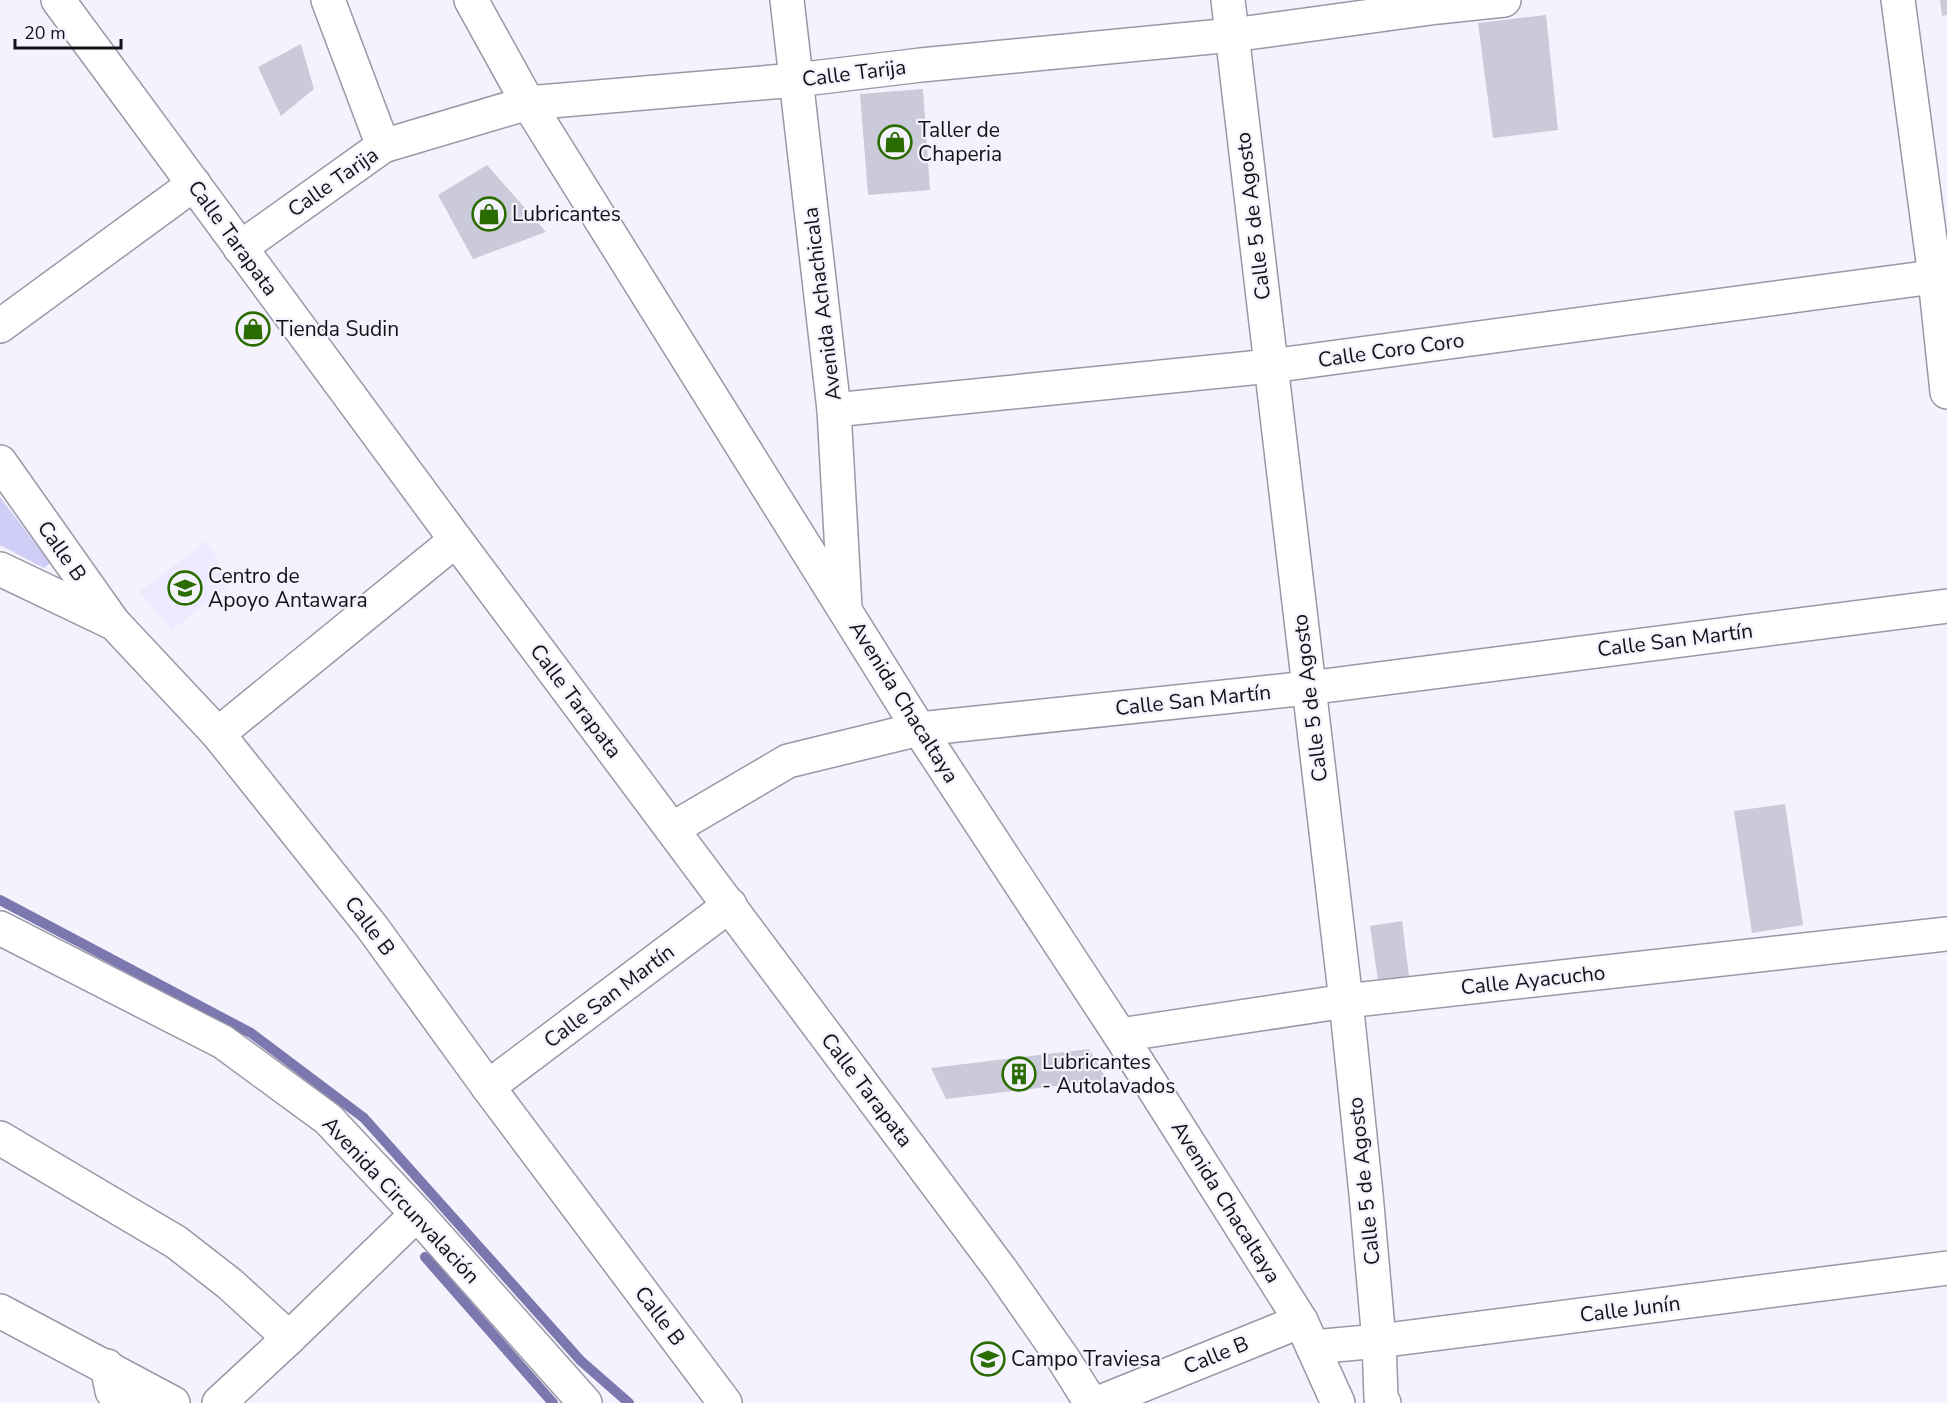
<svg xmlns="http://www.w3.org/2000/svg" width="1947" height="1403" viewBox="0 0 1947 1403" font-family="'Nunito Sans',sans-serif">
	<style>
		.built { fill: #ecebff }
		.green { fill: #d0cdf6 }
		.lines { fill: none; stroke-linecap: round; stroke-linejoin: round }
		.stream { stroke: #7c77ae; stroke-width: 10 }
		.building { fill: #cacada }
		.minor-casing { stroke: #9898a7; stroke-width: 36 }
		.minor { stroke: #fff; stroke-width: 33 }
		.labels { text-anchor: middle; stroke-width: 4.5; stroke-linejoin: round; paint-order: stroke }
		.street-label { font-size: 21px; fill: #121217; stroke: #f4f3fd }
		.poi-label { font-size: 21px; fill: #121217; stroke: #f4f3fd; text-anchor: start }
	</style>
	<rect width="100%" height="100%" fill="#f4f3fd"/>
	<polygon class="built" points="207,541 230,584 172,630 139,592"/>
	<polygon class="green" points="0,497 50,563 44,568 0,545"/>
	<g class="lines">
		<g class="stream">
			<polyline points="0,900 251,1033 364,1118 581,1361 629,1403"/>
			<polyline points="425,1257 553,1403"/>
		</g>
	</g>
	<g class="building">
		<polygon points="1940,0 1947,0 1947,15 1942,16"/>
		<polygon points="1546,15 1558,130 1493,138 1478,23"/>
		<polygon points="301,44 314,89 281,116 258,67"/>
		<polygon points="923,89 930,190 868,195 860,94"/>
		<polygon points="487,165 546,232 473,259 438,195"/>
		<polygon points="1785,804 1803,925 1752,933 1734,811"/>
		<polygon points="1402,921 1409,976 1378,980 1370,926"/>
		<polygon points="1089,1049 1107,1080 946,1099 931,1068"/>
	</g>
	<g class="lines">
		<g class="minor-casing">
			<g id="minor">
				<polyline points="58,0 456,540 1001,1270 1064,1360 1091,1403"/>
				<polyline points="328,0 383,146"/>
				<polyline points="471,0 528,103 919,729 1120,1035 1301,1321 1338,1403"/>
				<polyline points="787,0 834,410 845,607"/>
				<polyline points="1228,0 1346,1001 1366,1194 1379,1341 1381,1398 1384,1403"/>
				<polyline points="1898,0 1934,269 1947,392"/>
				<polyline points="240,248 383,146 528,103 796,80 921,65 1232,35 1438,7 1504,0"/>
				<polyline points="0,326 194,184"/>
				<polyline points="834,410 1271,366 1947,275"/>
				<polyline points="0,462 113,622 218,734 372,927 488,1087 725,1403"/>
				<polyline points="0,569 111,622"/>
				<polyline points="218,734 456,540"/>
				<polyline points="672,829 788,761 919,729 1308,688 1947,606"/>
				<polyline points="0,928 223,1042 328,1119 417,1214 585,1403"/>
				<polyline points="1120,1035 1346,1001 1947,934"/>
				<polyline points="488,1087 730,905"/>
				<polyline points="0,1138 176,1242 230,1284 289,1338"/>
				<polyline points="0,1311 173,1403"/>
				<polyline points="1313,1347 1379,1341 1947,1268"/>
				<polyline points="107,1366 112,1391 121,1403"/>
				<polyline points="219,1403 289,1338 417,1214"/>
				<polyline points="1098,1403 1301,1321"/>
			</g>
		</g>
		<use href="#minor" class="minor"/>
	</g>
	<defs>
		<g id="shop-ring" transform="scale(1.725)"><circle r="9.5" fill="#f4f3fd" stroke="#2b6c01" stroke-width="1.5"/><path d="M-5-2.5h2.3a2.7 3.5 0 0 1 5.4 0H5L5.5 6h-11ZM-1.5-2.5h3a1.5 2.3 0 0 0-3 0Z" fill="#2b6c01"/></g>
		<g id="school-ring" transform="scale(1.725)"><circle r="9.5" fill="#f4f3fd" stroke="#2b6c01" stroke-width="1.5"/><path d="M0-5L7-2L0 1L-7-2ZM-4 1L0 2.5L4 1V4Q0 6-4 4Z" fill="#2b6c01"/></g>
		<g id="building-ring" transform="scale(1.725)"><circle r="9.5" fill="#f4f3fd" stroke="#2b6c01" stroke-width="1.5"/><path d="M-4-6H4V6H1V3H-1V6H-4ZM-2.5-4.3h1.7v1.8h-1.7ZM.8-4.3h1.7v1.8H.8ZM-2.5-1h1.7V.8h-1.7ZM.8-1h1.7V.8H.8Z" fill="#2b6c01"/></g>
	</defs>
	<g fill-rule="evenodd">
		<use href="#shop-ring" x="895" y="142"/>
		<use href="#shop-ring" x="489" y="214"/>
		<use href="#shop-ring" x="253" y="329"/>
		<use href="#school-ring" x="185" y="588"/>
		<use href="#building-ring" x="1019" y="1074"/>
		<use href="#school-ring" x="988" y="1359"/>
	</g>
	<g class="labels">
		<g class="street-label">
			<text transform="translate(854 73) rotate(-7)" y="7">Calle Tarija</text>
			<text transform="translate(333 182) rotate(-35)" y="7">Calle Tarija</text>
			<text transform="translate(1253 216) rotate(-97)" y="7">Calle 5 de Agosto</text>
			<text transform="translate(233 238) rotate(54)" y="7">Calle Tarapata</text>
			<text transform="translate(822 304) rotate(-97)" y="7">Avenida Achachicala</text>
			<text transform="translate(1391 350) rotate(-8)" y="7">Calle Coro Coro</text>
			<text transform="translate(62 551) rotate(55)" y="7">Calle B</text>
			<text transform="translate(1675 640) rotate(-7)" y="7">Calle San Martín</text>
			<text transform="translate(1310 698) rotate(-97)" y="7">Calle 5 de Agosto</text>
			<text transform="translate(1193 700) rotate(-6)" y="7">Calle San Martín</text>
			<text transform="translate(576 701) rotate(53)" y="7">Calle Tarapata</text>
			<text transform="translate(904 702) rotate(58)" y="7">Avenida Chacaltaya</text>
			<text transform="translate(370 926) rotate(53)" y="7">Calle B</text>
			<text transform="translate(1533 980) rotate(-6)" y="7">Calle Ayacucho</text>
			<text transform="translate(609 996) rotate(-37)" y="7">Calle San Martín</text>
			<text transform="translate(867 1090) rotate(53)" y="7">Calle Tarapata</text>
			<text transform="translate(1364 1181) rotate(-96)" y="7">Calle 5 de Agosto</text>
			<text transform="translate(401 1200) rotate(47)" y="7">Avenida Circunvalación</text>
			<text transform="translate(1226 1202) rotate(58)" y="7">Avenida Chacaltaya</text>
			<text transform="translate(1630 1309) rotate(-7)" y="7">Calle Junín</text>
			<text transform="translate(660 1316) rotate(53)" y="7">Calle B</text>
			<text transform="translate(1216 1355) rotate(-22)" y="7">Calle B</text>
		</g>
		<g class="poi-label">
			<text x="918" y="137">Taller de<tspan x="918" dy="24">Chaperia</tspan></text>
			<text x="512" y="221">Lubricantes</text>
			<text x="276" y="336">Tienda Sudin</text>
			<text x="208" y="583">Centro de<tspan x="208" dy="24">Apoyo Antawara</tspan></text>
			<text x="1042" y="1069">Lubricantes<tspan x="1042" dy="24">- Autolavados</tspan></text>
			<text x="1011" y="1366">Campo Traviesa</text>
		</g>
	</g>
	<path d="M15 39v9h106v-9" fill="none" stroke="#121217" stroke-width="3"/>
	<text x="24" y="39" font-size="18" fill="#121217" stroke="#f4f3fd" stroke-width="4.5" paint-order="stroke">20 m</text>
</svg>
